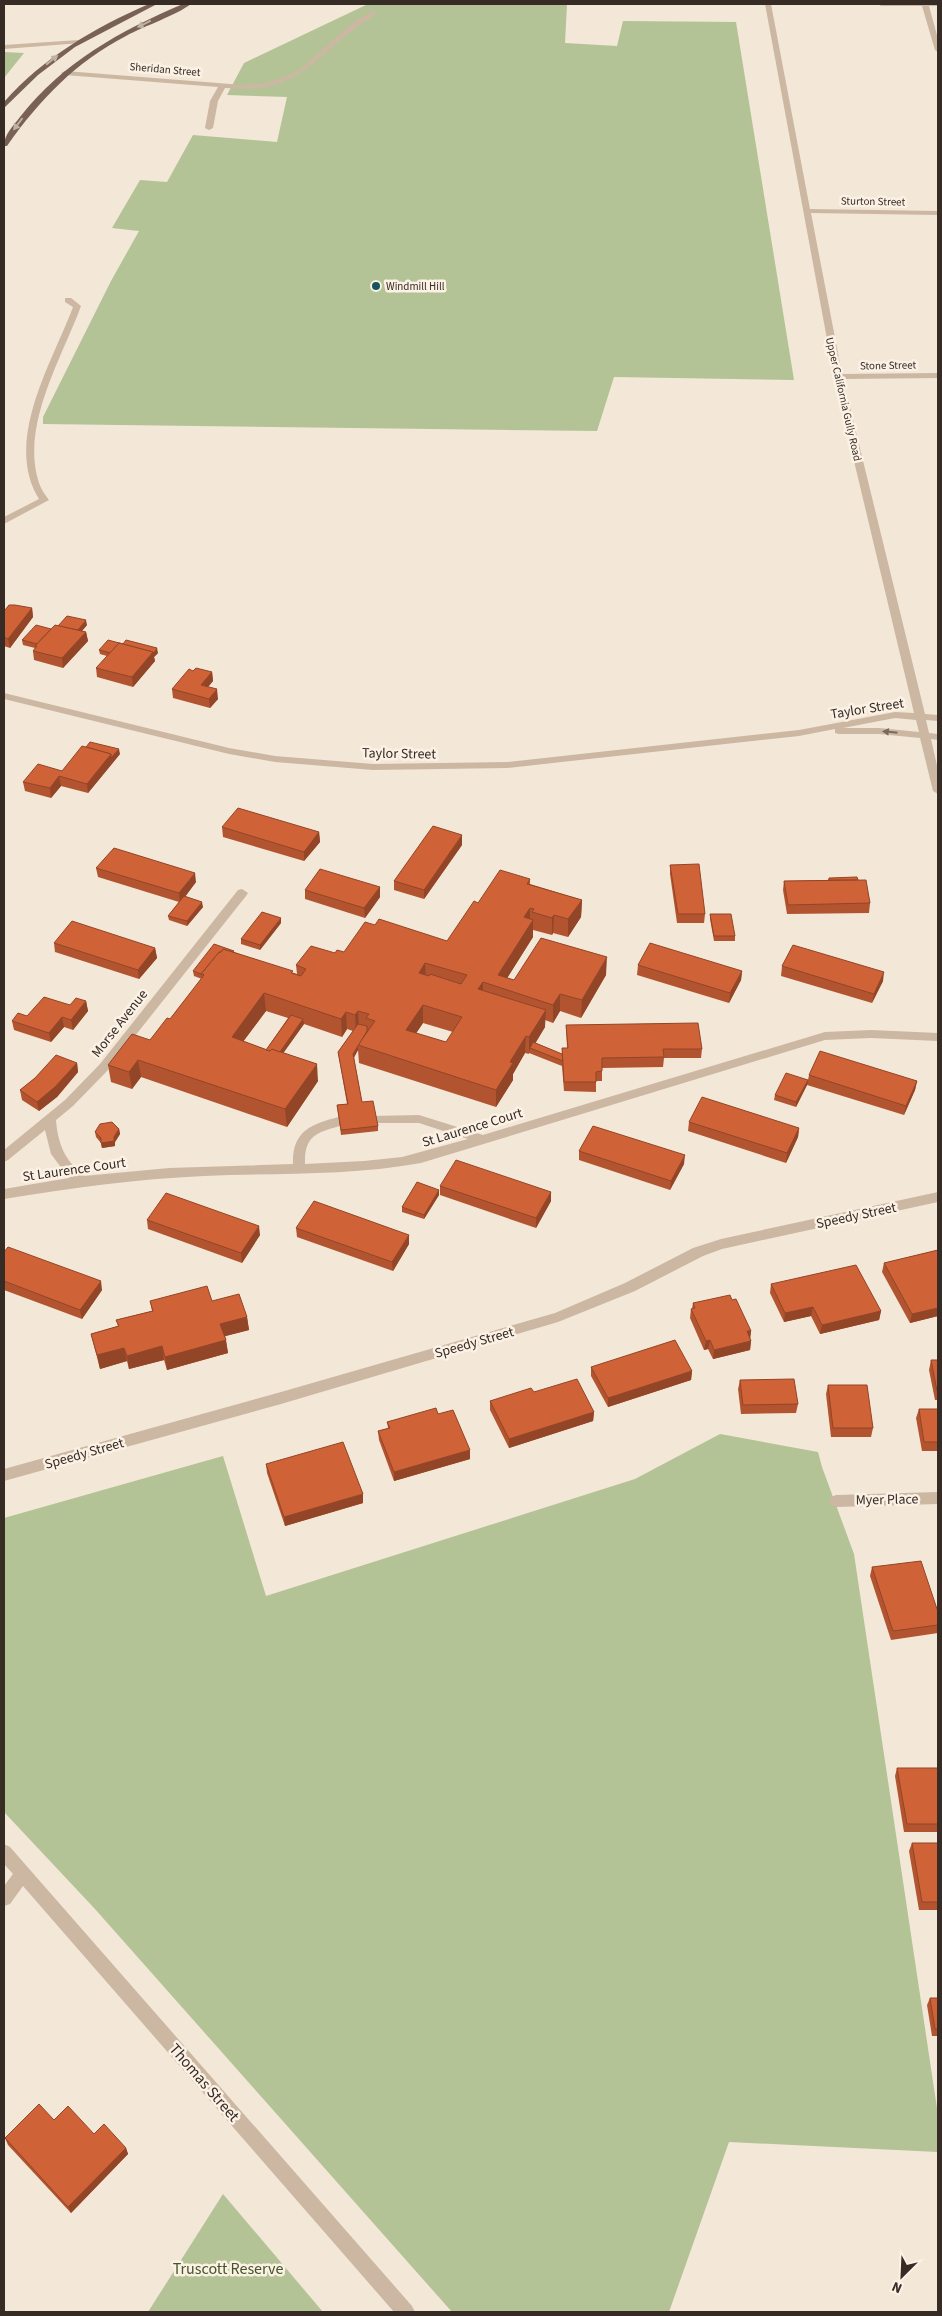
<svg xmlns="http://www.w3.org/2000/svg" width="942" height="2316" viewBox="0 0 942 2316" font-family="'Source Sans 3',sans-serif">
	<style>
		.green { fill: #b3c396 }
		.lines { fill: none; stroke-linecap: round; stroke-linejoin: round }
		.minor { fill: #ccb7a2; fill-rule: evenodd }
		.major { fill: #796255; fill-rule: evenodd }
		.wall { fill: #b35430; fill-rule: evenodd }
		.shaded-wall { fill: #924527 }
		.building { fill: #d06238; stroke: #924527; fill-rule: evenodd }
		.oneway { fill: #c0b1a4 }
		.oneway2 { fill: #7a6a5d }
		.poi-dot { fill: #18545b; stroke: #fbf1e4; stroke-width: 2 }
		.labels { text-anchor: middle; stroke-width: 5; stroke-linejoin: round; paint-order: stroke }
		.far-street-label { font-size: 11px; fill: #362b25; stroke: #fbf1e4 }
		.far-poi-label { font-size: 11px; fill: #362b25; stroke: #fbf1e4; text-anchor: start }
		.street-label { font-size: 14px; fill: #362b25; stroke: #fbf1e4 }
		.near-street-label { font-size: 16px; fill: #362b25; stroke: #fbf1e4 }
		.near-park-label { font-size: 16px; fill: #445627; stroke: #fbf1e4 }
	</style>
	<rect width="100%" height="100%" fill="#f3e7d7"/>
	<g class="green">
		<polygon points="368,4 567,4 565,43 617,46 623,21 736,22 794,380 614,377 597,431 43,424 43,417 111,281 139,231 112,228 140,180 167,182 193,135 277,142 287,97 227,95 244,63"/>
		<polygon points="4,52 24,53 4,78"/>
		<polygon points="720,1434 818,1452 822,1467 854,1554 938,2115 938,2152 729,2142 669,2312 452,2312 95,1909 4,1812 4,1518 223,1456 266,1596 635,1479"/>
		<polygon points="223,2194 323,2312 148,2312"/>
	</g>
	<g class="lines">
		<g class="minor">
			<path d="M765 4H771L810 209 938 211V215L811 213 842 374 938 373V378L843 379 925 714 938 715V721L926 720 929 733 938 734V740L931 739 938 770V794L933 791 920 738 879 734H839L835 733V729L799 736 507 768 373 770 275 762 229 754 4 699V693L229 748 275 756 373 764 507 762 799 730 895 712 914 713 834 377ZM895 718 916 720 919 732 879 728H843Z"/>
			<polygon points="878,4 938,4 938,6 929,6 938,39 938,52 935,50 922,6 881,6"/>
			<path d="M373 11 378 12C368 21 355 27 344 37 301 74 286 93 225 88L218 101 213 128 209 130 205 128 210 101 218 87 65 75 61 73 65 71 243 85 266 83 283 78 299 70 355 21Z"/>
			<polygon points="79,40 81,41 81,43 4,49 4,45"/>
			<path d="M65 298H71L81 306C62 358 20 426 39 483 41 489 45 495 49 500L4 524V517L39 499C3 441 52 363 73 307L65 302Z"/>
			<path d="M242 889 248 893 246 896 108 1070 73 1106 56 1120C58 1145 65 1160 84 1176L169 1168 293 1164C292 1131 311 1124 339 1117L345 1122 343 1125C319 1132 304 1134 305 1164L364 1161 402 1157 468 1139 419 1123H376L370 1119 372 1116 419 1115 483 1135 825 1032 871 1030 938 1033V1041L871 1038 825 1040 421 1163C349 1176 277 1173 204 1176 136 1179 71 1188 4 1199V1189L69 1178 51 1154 45 1130 8 1160 4 1162V1150L65 1100 100 1064 238 890Z"/>
			<polygon points="938,1192 938,1202 722,1249 703,1256 635,1291 558,1322 281,1404 4,1481 4,1469 281,1392 555,1313 625,1283 693,1248 721,1239"/>
			<polygon points="938,1492 938,1504 836,1507 831,1505 829,1501 831,1497 836,1495"/>
			<polygon points="4,1844 10,1847 412,2306 415,2312 394,2312 23,1886 10,1904 4,1906 4,1886 13,1874 4,1864"/>
		</g>
		<g class="major">
			<path d="M149 4H157L75 47 38 75 4 108V102C44 57 94 28 149 4Z"/>
			<path d="M183 4H191C177 15 144 26 126 36 76 62 40 99 7 146H4C4 135 13 126 20 117 63 62 120 31 183 4Z"/>
		</g>
	</g>
	<g class="wall">
		<polygon points="32,608 33,617 10,648 4,646 4,610"/>
		<polygon points="87,625 82,631 86,632 88,641 63,668 34,660 33,651 35,648 23,645 22,640 58,626"/>
		<polygon points="99,650 158,653 154,657 155,661 133,687 97,677 96,668 107,656 100,654"/>
		<polygon points="212,672 213,681 208,687 218,699 210,708 173,698 172,689"/>
		<polygon points="120,754 88,793 61,786 51,798 25,791 23,782"/>
		<polygon points="222,827 319,832 320,842 304,861 223,837"/>
		<polygon points="462,845 424,899 394,890 394,881"/>
		<polygon points="670,865 705,914 704,923 677,923 670,874"/>
		<polygon points="96,868 196,882 185,897 203,907 187,926 169,920 168,916 179,902 98,877"/>
		<polygon points="829,878 858,880 870,903 869,913 787,914 783,890 784,881 828,880"/>
		<path d="M530 879V884L582 900 581 917 568 937 553 933 552 935 533 930V937L507 978 514 980 606 975 581 1018 560 1011 553 1023 545 1020V1027L535 1043 562 1054V1048H567L566 1025 702 1049 701 1058H664L663 1067 602 1068V1081H596V1092L564 1091 562 1066 529 1053V1054L525 1053 513 1074V1080L496 1107 359 1063 358 1050 354 1058 362 1102 378 1126V1131L341 1135 337 1105 347 1104 338 1052 353 1031 347 1029 342 1037 304 1024 283 1053 318 1081 287 1127 141 1077 132 1089 111 1082 108 1065 150 1040 170 1019 202 979 194 976 193 971 234 952 297 974 296 965 335 953 447 941 478 903ZM266 1011 288 1018 266 1050 243 1041ZM423 1023 453 1032 446 1042 416 1033Z"/>
		<polygon points="380,887 380,897 365,918 305,899 305,890"/>
		<polygon points="710,914 735,936 735,941 714,941 710,919"/>
		<polygon points="281,923 260,950 241,944 241,939"/>
		<polygon points="54,943 155,948 157,958 139,979 55,952"/>
		<polygon points="638,965 742,971 741,980 729,1003 637,975"/>
		<polygon points="782,966 883,981 872,1003 781,976"/>
		<polygon points="86,1001 88,1011 73,1030 64,1027 51,1042 14,1030 12,1021"/>
		<polygon points="77,1063 78,1072 57,1097 39,1111 22,1100 20,1090 35,1078"/>
		<polygon points="809,1075 917,1081 915,1090 904,1115 807,1085 796,1107 774,1100 775,1095 808,1080"/>
		<polygon points="689,1122 799,1128 798,1137 786,1163 688,1131"/>
		<polygon points="119,1129 120,1134 115,1142 115,1146 102,1148 101,1143 96,1137 95,1132"/>
		<polygon points="579,1151 684,1164 670,1190 579,1160"/>
		<polygon points="440,1186 551,1192 551,1201 536,1228 440,1195"/>
		<polygon points="439,1190 439,1195 424,1219 402,1212 402,1207"/>
		<polygon points="147,1220 260,1235 242,1263 148,1229"/>
		<polygon points="296,1228 409,1235 409,1244 393,1271 297,1237"/>
		<polygon points="938,1250 938,1316 910,1323 882,1272 884,1263"/>
		<polygon points="4,1252 102,1290 82,1319 4,1290"/>
		<polygon points="771,1284 881,1311 879,1320 820,1334 811,1316 784,1322 770,1293"/>
		<polygon points="732,1300 751,1331 750,1338 751,1341 750,1350 713,1359 708,1349 704,1350 690,1318 691,1309 692,1309 693,1303"/>
		<polygon points="150,1301 212,1301 247,1317 249,1330 225,1336 228,1353 167,1370 164,1360 129,1369 127,1361 100,1369 91,1334 118,1326 116,1320 152,1311"/>
		<polygon points="931,1360 938,1360 938,1400 935,1400 929,1370"/>
		<polygon points="591,1367 692,1371 691,1380 608,1407 591,1376"/>
		<polygon points="740,1380 798,1404 796,1413 741,1414 738,1389"/>
		<polygon points="828,1385 873,1428 871,1437 831,1437 826,1394"/>
		<polygon points="534,1392 594,1412 593,1421 509,1448 490,1410 490,1401"/>
		<polygon points="919,1409 938,1409 938,1451 922,1451 916,1418"/>
		<polygon points="438,1414 470,1459 394,1481 379,1440 378,1431 388,1428 387,1422"/>
		<polygon points="266,1464 363,1503 285,1526 267,1473"/>
		<polygon points="872,1567 938,1612 938,1633 891,1640 870,1576"/>
		<polygon points="897,1768 938,1768 938,1832 904,1832 895,1776"/>
		<polygon points="912,1843 938,1843 938,1910 919,1910 909,1851"/>
		<polygon points="930,1998 938,1998 938,2036 932,2036 927,2005"/>
		<polygon points="94,2134 126,2148 128,2154 71,2213 8,2145 5,2138"/>
	</g>
	<g class="shaded-wall">
		<polygon points="32,608 33,617 10,648 8,639"/>
		<polygon points="86,620 87,625 75,639 74,634"/>
		<polygon points="86,632 88,641 63,668 62,658"/>
		<polygon points="157,648 158,653 154,657 155,661 133,687 132,677"/>
		<polygon points="212,672 213,681 202,694 201,685"/>
		<polygon points="217,689 218,699 210,708 209,699"/>
		<polygon points="119,749 120,754 88,793 87,784 111,754"/>
		<polygon points="59,776 61,786 51,798 50,788"/>
		<polygon points="319,832 320,842 304,861 304,852"/>
		<polygon points="462,835 462,845 424,899 424,890"/>
		<polygon points="195,873 196,882 180,903 179,893"/>
		<polygon points="380,887 380,897 365,918 364,908"/>
		<polygon points="582,900 581,917 568,937 568,919"/>
		<polygon points="202,902 203,907 187,926 187,921"/>
		<polygon points="530,908 530,925 533,920 533,937 501,988 498,975 524,917"/>
		<polygon points="554,915 553,933 552,935 552,918"/>
		<polygon points="281,918 281,923 260,950 260,945"/>
		<polygon points="155,948 157,958 139,979 138,970"/>
		<polygon points="607,957 606,975 581,1018 582,1000"/>
		<polygon points="425,963 426,980 419,973"/>
		<polygon points="742,971 741,980 729,1003 730,993"/>
		<polygon points="884,972 883,981 872,1003 874,994"/>
		<polygon points="483,982 483,999 478,989"/>
		<polygon points="264,993 266,1011 234,1054 232,1037"/>
		<polygon points="560,994 560,1011 553,1023 553,1005"/>
		<polygon points="86,1001 88,1011 73,1030 71,1020"/>
		<polygon points="423,1005 423,1023 407,1047 406,1030"/>
		<polygon points="546,1010 545,1027 532,1049 530,1048 529,1053 529,1054 529,1037"/>
		<polygon points="358,1011 359,1028 356,1032 355,1015"/>
		<polygon points="346,1012 347,1029 342,1037 341,1019"/>
		<polygon points="62,1017 64,1027 51,1042 49,1033"/>
		<polygon points="303,1019 304,1024 272,1069 271,1064"/>
		<polygon points="526,1036 525,1053 513,1074 513,1080 496,1107 496,1090 510,1062"/>
		<polygon points="358,1046 358,1050 353,1058 353,1054"/>
		<polygon points="138,1060 141,1077 132,1089 129,1072"/>
		<polygon points="77,1063 78,1072 57,1097 39,1111 37,1102"/>
		<polygon points="317,1064 318,1081 287,1127 285,1109"/>
		<polygon points="808,1080 807,1085 796,1107 796,1102"/>
		<polygon points="917,1081 915,1090 904,1115 906,1106"/>
		<polygon points="799,1128 798,1137 786,1163 787,1153"/>
		<polygon points="119,1129 120,1134 115,1142 115,1146 102,1148 101,1143 114,1137"/>
		<polygon points="685,1155 684,1164 670,1190 671,1181"/>
		<polygon points="439,1190 439,1195 424,1219 424,1215"/>
		<polygon points="551,1192 551,1201 536,1228 536,1218"/>
		<polygon points="259,1226 260,1235 242,1263 241,1253"/>
		<polygon points="409,1235 409,1244 393,1271 392,1262"/>
		<polygon points="101,1281 102,1290 82,1319 80,1310"/>
		<polygon points="813,1307 811,1316 784,1322 785,1313"/>
		<polygon points="938,1308 938,1316 910,1323 912,1314"/>
		<polygon points="881,1311 879,1320 820,1334 822,1325"/>
		<polygon points="247,1317 249,1330 222,1337 220,1324"/>
		<polygon points="747,1331 751,1331 750,1340"/>
		<polygon points="226,1340 228,1353 167,1370 165,1357"/>
		<polygon points="710,1340 708,1349 704,1350 706,1341"/>
		<polygon points="751,1341 750,1350 713,1359 714,1350"/>
		<polygon points="162,1346 164,1360 129,1369 127,1356"/>
		<polygon points="124,1348 127,1361 100,1369 97,1355"/>
		<polygon points="692,1371 691,1380 608,1407 608,1398"/>
		<polygon points="594,1412 593,1421 509,1448 509,1439"/>
		<polygon points="470,1450 470,1459 394,1481 394,1472"/>
		<polygon points="363,1494 363,1503 285,1526 284,1517"/>
		<polygon points="126,2148 128,2154 71,2213 68,2207"/>
	</g>
	<g class="building">
		<polygon points="9,605 15,605 32,608 8,639 4,637 4,610 5,610"/>
		<polygon points="67,616 86,620 78,630 58,626"/>
		<polygon points="36,625 51,629 37,644 22,640"/>
		<polygon points="55,625 86,632 62,658 33,651 37,646 35,646"/>
		<polygon points="108,640 123,644 126,640 157,648 154,653 153,652 119,643 111,653 99,650"/>
		<polygon points="119,643 153,652 132,677 96,668"/>
		<polygon points="196,668 212,672 201,685 217,689 209,699 172,689 189,669 193,671"/>
		<polygon points="90,742 119,749 111,758 111,754 86,747"/>
		<polygon points="82,746 111,754 87,784 59,776 50,788 23,782 38,764 62,771"/>
		<polygon points="238,808 319,832 304,852 222,827"/>
		<polygon points="433,826 462,835 424,890 394,881"/>
		<polygon points="114,848 195,873 179,893 96,868"/>
		<polygon points="699,864 705,914 678,914 670,865"/>
		<polygon points="320,869 380,887 364,908 305,890"/>
		<path d="M500 870 530 879 527 884 582 900 568 919 554 915 552 918 532 912 534 909 530 908 524 917 533 920 498 975 514 980 541 938 607 957 582 1000 560 994 553 1005 483 982 478 989 546 1010 529 1037 526 1036 510 1062 513 1063 496 1090 358 1045 375 1021 366 1018 369 1014 358 1011 355 1015 346 1012 341 1019 264 993 232 1037 270 1051 272 1049 317 1064 285 1109 138 1060 129 1072 108 1065 132 1034 150 1040 167 1018 170 1019 204 975 201 974 219 952H221L223 949 293 971 291 973 301 976 306 969 296 965 311 946 335 953 337 950 344 952 365 922 375 925 379 919 447 941 474 901 478 903ZM425 963 467 975 461 984 430 974 429 976 419 973ZM423 1005 462 1017 446 1042 406 1030Z"/>
		<polygon points="857,877 858,880 829,880 829,878"/>
		<polygon points="866,880 870,903 788,905 784,881"/>
		<polygon points="184,896 202,902 187,921 168,916"/>
		<polygon points="262,912 281,918 260,945 241,939"/>
		<polygon points="710,914 731,914 735,936 714,936"/>
		<polygon points="72,921 155,948 138,970 54,943"/>
		<polygon points="650,943 742,971 730,993 638,965"/>
		<polygon points="214,944 234,951 233,952 223,949 221,952 219,952 201,974 204,975 193,971"/>
		<polygon points="793,945 884,972 874,994 782,966"/>
		<polygon points="44,997 70,1005 76,998 86,1001 71,1020 62,1017 49,1033 12,1021 18,1013 27,1016"/>
		<polygon points="291,1015 303,1019 280,1052 272,1049 270,1051 266,1050"/>
		<polygon points="698,1023 702,1049 663,1049 664,1057 602,1058 602,1071 596,1072 596,1082 564,1082 562,1048 568,1048 566,1025"/>
		<polygon points="358,1024 367,1026 367,1031 353,1054 362,1102 373,1101 378,1126 341,1130 337,1105 348,1104 338,1052"/>
		<polygon points="533,1042 562,1054 563,1061 530,1048"/>
		<polygon points="820,1051 917,1081 906,1106 809,1075"/>
		<polygon points="56,1055 77,1063 55,1087 37,1102 20,1090 35,1078"/>
		<polygon points="786,1073 808,1080 796,1102 775,1095"/>
		<polygon points="702,1097 799,1128 787,1153 689,1122"/>
		<polygon points="112,1122 119,1129 114,1137 114,1141 101,1143 101,1138 95,1132 100,1124"/>
		<polygon points="593,1126 685,1155 671,1181 579,1151"/>
		<polygon points="456,1160 551,1192 536,1218 440,1186"/>
		<polygon points="417,1182 439,1190 424,1215 402,1207"/>
		<polygon points="166,1193 259,1226 241,1253 147,1220"/>
		<polygon points="314,1201 409,1235 392,1262 296,1228"/>
		<polygon points="8,1247 101,1281 80,1310 4,1281 4,1252"/>
		<polygon points="938,1250 938,1308 912,1314 884,1263"/>
		<polygon points="856,1265 881,1311 822,1325 813,1307 785,1313 771,1284"/>
		<polygon points="207,1286 212,1301 239,1294 247,1317 220,1324 226,1340 165,1357 162,1346 127,1356 124,1348 97,1355 91,1334 119,1326 116,1320 153,1311 150,1301"/>
		<polygon points="730,1295 732,1300 736,1299 751,1331 747,1331 751,1341 714,1350 710,1340 706,1341 691,1309 695,1308 693,1303"/>
		<polygon points="675,1340 692,1371 608,1398 591,1367"/>
		<polygon points="931,1360 938,1360 938,1391 937,1391"/>
		<polygon points="577,1379 594,1412 509,1439 490,1401 531,1388 534,1392"/>
		<polygon points="794,1379 798,1404 743,1405 740,1380"/>
		<polygon points="828,1385 867,1385 873,1428 833,1428"/>
		<polygon points="436,1408 438,1414 453,1410 470,1450 394,1472 378,1431 390,1428 387,1422"/>
		<polygon points="919,1409 938,1409 938,1442 924,1442"/>
		<polygon points="343,1442 363,1494 284,1517 266,1464"/>
		<polygon points="921,1561 938,1612 938,1625 893,1631 872,1567"/>
		<polygon points="897,1768 938,1768 938,1824 907,1824"/>
		<polygon points="912,1843 938,1843 938,1902 922,1902"/>
		<polygon points="930,1998 938,1998 938,2029 935,2029"/>
		<polygon points="39,2104 54,2120 68,2106 94,2134 104,2124 126,2148 68,2207 5,2138"/>
	</g>
	<defs><path id="oneway-solid" d="M-6-.8H1V-3.2L6.5 0L1 3.2V.8H-6Z" transform="scale(1.25)"/></defs>
	<g class="oneway">
		<use href="#oneway-solid" transform="translate(144 24) rotate(154)"/>
		<use href="#oneway-solid" transform="translate(52 60) rotate(-38)"/>
		<use href="#oneway-solid" transform="translate(18 124) rotate(127)"/>
	</g>
	<use class="oneway2" href="#oneway-solid" transform="translate(890 732) rotate(-174)"/>
	<circle class="poi-dot" cx="376" cy="286" r="5"/>
	<g class="labels">
		<g class="far-street-label">
			<text transform="translate(165 69) rotate(5)" y="4">Sheridan Street</text>
			<text transform="translate(873 201) rotate(1)" y="4">Sturton Street</text>
			<text transform="translate(888 365) rotate(-1)" y="4">Stone Street</text>
			<text transform="translate(844 399) rotate(77)" y="4">Upper California Gully Road</text>
		</g>
		<g class="far-poi-label">
			<text x="386" y="290">Windmill Hill</text>
		</g>
		<g class="street-label">
			<text transform="translate(867 708) rotate(-9)" y="5">Taylor Street</text>
			<text transform="translate(399 753) rotate(1)" y="5">Taylor Street</text>
			<text transform="translate(119 1023) rotate(-52)" y="5">Morse Avenue</text>
			<text transform="translate(472 1127) rotate(-17)" y="5">St Laurence Court</text>
			<text transform="translate(74 1169) rotate(-8)" y="5">St Laurence Court</text>
			<text transform="translate(856 1215) rotate(-12)" y="5">Speedy Street</text>
			<text transform="translate(474 1342) rotate(-16)" y="5">Speedy Street</text>
			<text transform="translate(84 1453) rotate(-16)" y="5">Speedy Street</text>
			<text transform="translate(887 1499) rotate(-1)" y="5">Myer Place</text>
		</g>
		<g class="near-street-label">
			<text transform="translate(205 2082) rotate(49)" y="6">Thomas Street</text>
		</g>
		<g class="near-park-label">
			<text x="228" y="2274">Truscott Reserve</text>
		</g>
	</g>
	<rect width="942" height="2316" fill="none" stroke="#362b25" stroke-width="10"/>
	<g transform="translate(902 2276) rotate(204)" stroke="#fbf1e4" stroke-width="4" paint-order="stroke">
	<path d="M0-4L9 19L0 12L-9 19Z" fill="#362b25"/>
	<text y="-8" font-size="14" font-weight="bold" text-anchor="middle" fill="#362b25">N</text>
	</g>
</svg>
